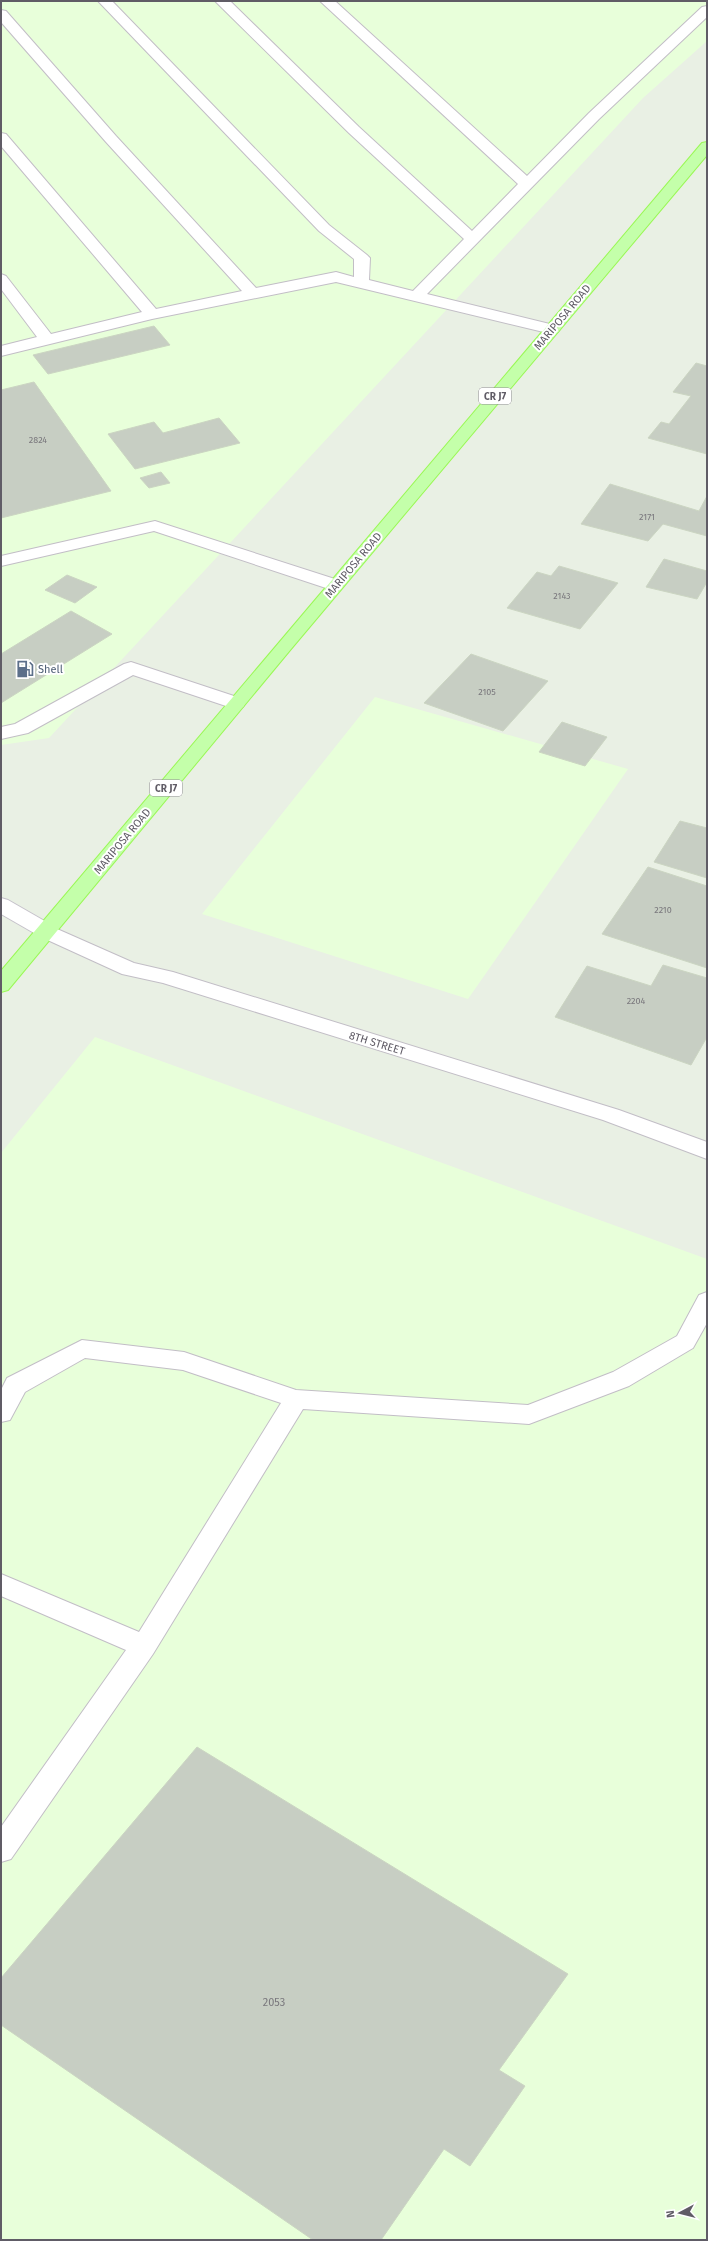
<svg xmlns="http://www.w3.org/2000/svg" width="708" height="2241" viewBox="0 0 708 2241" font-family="'Fira Sans',sans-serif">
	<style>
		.commercial { fill: #e8ffda }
		.building { fill: #c7cec3; stroke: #cbd5c2 }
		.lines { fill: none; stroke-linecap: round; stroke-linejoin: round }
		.service-casing { stroke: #c2bec6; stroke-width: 2 }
		.tertiary-casing { stroke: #c2bec6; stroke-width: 2 }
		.secondary-casing { stroke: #c5c1ca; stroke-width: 2 }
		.primary-casing { stroke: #9af855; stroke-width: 2 }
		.service { fill: #fff; fill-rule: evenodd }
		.tertiary { fill: #fff; fill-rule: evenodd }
		.secondary { fill: #fff; fill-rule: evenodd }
		.primary { fill: #c4ffaa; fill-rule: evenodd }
		.labels { text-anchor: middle; stroke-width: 4; stroke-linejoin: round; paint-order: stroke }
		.number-label { font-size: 9px; fill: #7a787d }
		.shield { fill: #fff; stroke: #908d94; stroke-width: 1 }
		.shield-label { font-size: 10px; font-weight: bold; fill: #605c66 }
		.street-label { font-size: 11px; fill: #605c66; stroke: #fff }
		.service-label { font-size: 11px; fill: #4e5e75; stroke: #fff; text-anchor: start }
		.near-number-label { font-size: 11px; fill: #7a787d }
	</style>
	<rect width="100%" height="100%" fill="#e9f0e4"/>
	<g class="commercial">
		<polygon points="1,1 707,1 707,41 643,98 49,738 1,745"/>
		<polygon points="375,697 628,769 468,999 202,914"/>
		<polygon points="95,1037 707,1259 707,2240 1,2240 1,1153"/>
	</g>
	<g class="building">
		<polygon points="154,326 170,345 48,374 33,355"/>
		<polygon points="696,363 707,366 707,454 648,438 661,422 669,424 691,396 673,392"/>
		<polygon points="34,382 111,491 1,518 1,390"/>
		<polygon points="219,418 240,443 135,469 108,434 154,422 163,433"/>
		<polygon points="161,472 170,483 149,488 140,478"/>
		<polygon points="610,484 699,511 707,496 707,536 663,524 648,541 581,524"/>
		<polygon points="664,559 707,571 707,582 697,599 646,587"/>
		<polygon points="559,566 618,583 580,629 507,608 537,572 551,576"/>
		<polygon points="67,575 97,587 75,603 45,590"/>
		<polygon points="71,611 112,634 1,703 1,654"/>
		<polygon points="471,654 548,681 503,731 424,703"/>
		<polygon points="562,722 607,737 585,766 539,752"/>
		<polygon points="680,821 707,828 707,878 654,862"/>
		<polygon points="648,867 707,886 707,968 602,934"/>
		<polygon points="663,965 707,978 707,1037 691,1065 555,1017 587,966 651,986"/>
		<polygon points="197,1747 568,1974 499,2070 525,2086 470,2166 444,2149 381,2240 313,2240 1,2025 1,1978"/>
	</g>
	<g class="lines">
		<g class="service-casing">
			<g id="service">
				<polygon points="98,1 112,1 329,225 367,255 370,258 369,280 413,291 464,239 349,133 215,1 230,1 359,127 472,231 518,184 320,1 335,1 527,176 589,113 702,7 707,6 707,17 599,119 427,294 558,326 560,329 558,332 552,334 336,282 152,319 1,356 1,346 37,337 1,289 1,274 6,276 51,334 142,312 1,146 1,133 6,134 156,309 242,291 106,142 1,22 1,10 6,11 116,136 256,288 336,272 354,277 354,259 319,231"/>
				<polygon points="155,521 341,581 344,585 341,589 329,589 154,531 1,566 1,556"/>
				<polygon points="131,662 243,699 245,703 243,707 236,709 229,707 133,675 28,733 1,739 1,727 15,724 124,664"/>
				<polygon points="707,1292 707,1323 693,1348 629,1386 529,1424 303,1409 153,1654 11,1859 1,1862 1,1827 126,1650 1,1596 1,1574 139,1632 281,1403 183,1370 85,1358 25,1392 10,1420 1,1422 1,1390 7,1378 82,1340 184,1352 296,1390 528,1405 613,1372 677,1336 699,1295"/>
			</g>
		</g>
		<g class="tertiary-casing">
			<polygon id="tertiary" points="48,925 134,963 173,972 619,1110 707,1142 707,1159 603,1120 163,983 122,974 41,937 38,932 41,927"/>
		</g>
		<g class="secondary-casing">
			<polygon id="secondary" points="1,898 8,900 55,927 58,932 55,937 48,939 41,937 1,914"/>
		</g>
		<g class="primary-casing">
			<polygon id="primary" points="707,142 707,155 291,649 8,990 1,992 1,971 702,143"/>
		</g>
		<use href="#service" class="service"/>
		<use href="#tertiary" class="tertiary"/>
		<use href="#secondary" class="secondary"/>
		<use href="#primary" class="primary"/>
	</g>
	<defs>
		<g id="fuel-bare" transform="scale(1.38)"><path d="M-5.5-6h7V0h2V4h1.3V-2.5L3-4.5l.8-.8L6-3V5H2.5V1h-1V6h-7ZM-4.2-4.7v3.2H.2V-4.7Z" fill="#5c6f8a" stroke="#fff" stroke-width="2.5" paint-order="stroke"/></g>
	</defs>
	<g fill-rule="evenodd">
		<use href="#fuel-bare" x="25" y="669"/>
	</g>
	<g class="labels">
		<g class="number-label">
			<text x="38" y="443">2824</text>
			<text x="647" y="520">2171</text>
			<text x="562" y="599">2143</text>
			<text x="487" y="695">2105</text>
			<text x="663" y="913">2210</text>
			<text x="636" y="1004">2204</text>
		</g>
		<g class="shield">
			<rect x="479" y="388" width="32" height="16" rx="3"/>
			<rect x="150" y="780" width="32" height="16" rx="3"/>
		</g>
		<g class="shield-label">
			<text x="495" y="400">CR J7</text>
			<text x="166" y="792">CR J7</text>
		</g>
		<g class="street-label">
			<text transform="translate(562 317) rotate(-50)" y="4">MARIPOSA ROAD</text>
			<text transform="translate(353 565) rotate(-50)" y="4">MARIPOSA ROAD</text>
			<text transform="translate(122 841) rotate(-50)" y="4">MARIPOSA ROAD</text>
			<text transform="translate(377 1043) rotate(17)" y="4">8TH STREET</text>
		</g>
		<g class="service-label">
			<text x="38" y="673">Shell</text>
		</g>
		<g class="near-number-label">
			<text x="274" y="2006">2053</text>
		</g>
	</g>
	<rect width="708" height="2241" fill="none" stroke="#605c66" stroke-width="4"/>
	<g transform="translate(680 2213) rotate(263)" stroke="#ffffff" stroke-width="3" paint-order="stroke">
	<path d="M0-3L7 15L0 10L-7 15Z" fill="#605c66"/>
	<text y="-6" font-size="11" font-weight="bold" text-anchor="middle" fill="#605c66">N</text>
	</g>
</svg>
